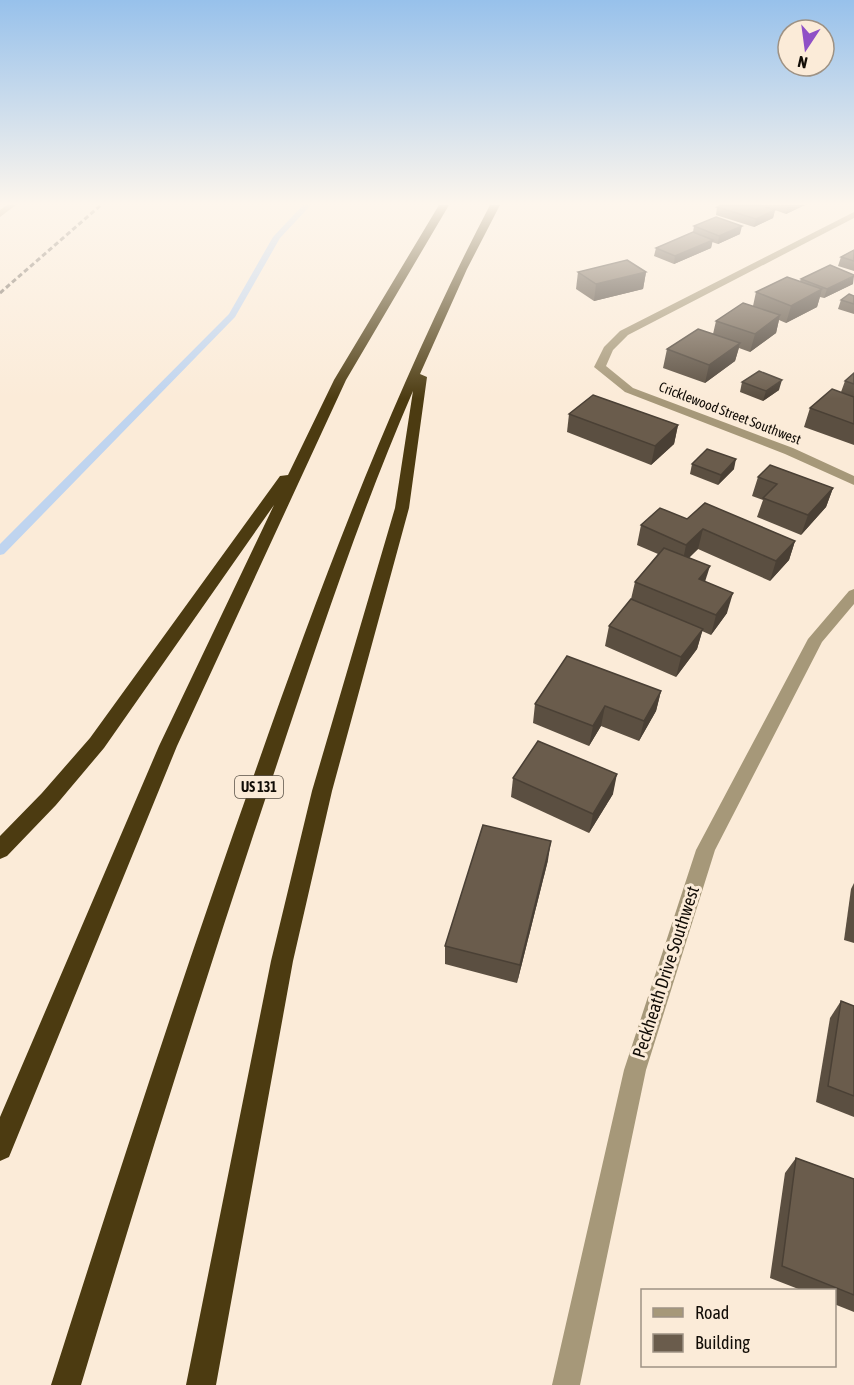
<svg xmlns="http://www.w3.org/2000/svg" width="854" height="1385" viewBox="0 0 854 1385" font-family="'Asap Condensed',sans-serif">
	<style>
		.lines { fill: none; stroke-linecap: round; stroke-linejoin: round }
		.stream { fill: #bfd4ef; fill-rule: evenodd }
		.minor { fill: #a69879; fill-rule: evenodd }
		.motorway { fill: #4c3b11; fill-rule: evenodd }
		.rail { stroke: #766c61; stroke-width: 3; stroke-dasharray: 5 3; stroke-linecap: butt }
		.wall { fill: #5b4f41 }
		.shaded-wall { fill: #4a4035 }
		.building { fill: #6a5c4c; stroke: #4a4035; stroke-width: 1.5 }
		.labels { text-anchor: middle; stroke-width: 6; stroke-linejoin: round; paint-order: stroke }
		.far-street-label { font-size: 14px; fill: #120d07; stroke: #fbebd8 }
		.shield { fill: #fbebd8; stroke: #585046; stroke-width: 1.5 }
		.shield-label { font-size: 14px; font-weight: bold; fill: #120d07 }
		.near-street-label { font-size: 18px; fill: #120d07; stroke: #fbebd8 }
	</style>
	<rect width="100%" height="100%" fill="#fbebd8"/>
	<g class="lines">
		<polygon class="stream" points="303,205 311,205 280,238 235,317 4,554 0,555 0,544 229,314 273,237"/>
		<g class="minor">
			<polygon points="7,205 16,205 0,217 0,210"/>
			<polygon points="854,212 854,218 628,335 613,350 606,366 633,388 793,448 854,476 854,485 785,454 625,392 594,367 604,347 620,331"/>
			<polygon points="854,589 854,604 822,642 715,850 646,1070 580,1385 552,1385 624,1070 696,850 808,639 849,591"/>
		</g>
		<g class="motorway">
			<polygon points="439,205 449,205 346,380 177,746 9,1157 0,1161 0,1117 159,746 274,505 104,748 56,805 7,856 0,859 0,836 42,793 90,738 280,476 288,475 334,380"/>
			<path d="M490 205H500L467 269 420 374 427 377 409 508 332 791 293 961 216 1385H186L271 961 312 791 395 508 413 391C360 513 318 641 276 767 207 972 143 1178 81 1385H51C116 1180 183 975 255 772 323 578 395 387 490 205Z"/>
		</g>
		<polyline class="rail" points="0,293 101,205"/>
	</g>
	<g class="wall">
		<polygon points="721,205 805,205 786,214 775,210 773,218 754,227 716,215 717,207"/>
		<polygon points="694,226 740,234 718,244 712,242 711,248 674,264 654,256 656,248 693,232"/>
		<polygon points="854,250 854,271 838,266 841,257"/>
		<polygon points="578,272 646,272 643,289 594,301 576,289"/>
		<polygon points="801,279 853,284 824,298 820,297 817,307 786,323 779,320 776,333 750,352 739,348 735,361 705,383 663,368 667,349 713,334 716,321 753,306 756,292 800,281"/>
		<polygon points="854,296 854,314 838,309 841,300"/>
		<polygon points="854,373 854,445 804,427 810,408 841,392 845,381"/>
		<polygon points="742,382 779,390 763,401 740,392"/>
		<polygon points="569,414 678,425 674,444 651,465 567,432"/>
		<polygon points="692,464 734,469 718,485 690,474"/>
		<polygon points="758,477 833,488 826,507 801,535 757,517 763,500 752,496"/>
		<polygon points="687,519 795,541 789,560 770,581 698,549 689,557 727,613 711,635 702,631 697,649 676,677 605,646 609,626 631,599 635,582 658,554 637,545 641,525"/>
		<polygon points="661,691 656,711 639,741 601,726 589,746 533,723 535,704"/>
		<polygon points="513,778 613,794 589,833 511,797"/>
		<polygon points="548,860 517,983 445,964 445,946"/>
		<polygon points="854,883 854,943 844,940 851,889"/>
		<polygon points="841,1001 854,1006 854,1117 816,1102 830,1018"/>
		<polygon points="796,1158 854,1179 854,1312 834,1304 834,1290 801,1290 770,1278 785,1173"/>
	</g>
	<g class="shaded-wall">
		<polygon points="788,205 805,205 786,214"/>
		<polygon points="775,210 773,218 754,227 756,219"/>
		<polygon points="742,226 740,234 718,244 719,236"/>
		<polygon points="713,240 711,248 674,264 675,256"/>
		<polygon points="646,272 643,289 594,301 596,284"/>
		<polygon points="854,276 853,284 824,298 827,289"/>
		<polygon points="822,289 817,307 786,323 791,306"/>
		<polygon points="780,315 776,333 750,352 755,334"/>
		<polygon points="740,343 735,361 705,383 709,365"/>
		<polygon points="782,380 779,390 763,401 766,391"/>
		<polygon points="678,425 674,444 651,465 655,446"/>
		<polygon points="736,459 734,469 718,485 721,475"/>
		<polygon points="833,488 826,507 801,535 808,515"/>
		<polygon points="703,529 698,549 682,565 686,545"/>
		<polygon points="795,541 789,560 770,581 776,561"/>
		<polygon points="710,566 704,585 699,579"/>
		<polygon points="733,593 727,613 711,635 716,615"/>
		<polygon points="703,629 697,649 676,677 681,657"/>
		<polygon points="661,691 656,711 639,741 644,721"/>
		<polygon points="605,706 601,726 589,746 593,726"/>
		<polygon points="617,774 613,794 589,833 593,814"/>
		<polygon points="551,841 548,860 517,983 520,965"/>
	</g>
	<g class="building">
		<polygon points="721,205 759,205 775,210 756,219 717,207"/>
		<polygon points="716,217 742,226 719,236 694,226"/>
		<polygon points="693,232 713,240 675,256 656,248"/>
		<polygon points="854,250 854,261 841,257"/>
		<polygon points="627,260 646,272 596,284 578,272"/>
		<polygon points="830,265 854,275 854,276 827,289 801,279"/>
		<polygon points="787,277 822,289 791,306 756,292"/>
		<polygon points="849,294 854,296 854,304 841,300"/>
		<polygon points="743,303 780,315 755,334 716,321"/>
		<polygon points="698,329 740,343 709,365 667,349"/>
		<polygon points="759,371 782,380 766,391 742,382"/>
		<polygon points="854,373 854,384 845,381"/>
		<polygon points="832,389 854,397 854,424 810,408"/>
		<polygon points="593,395 678,425 655,446 569,414"/>
		<polygon points="707,449 736,459 721,475 692,464"/>
		<polygon points="770,465 833,488 808,515 763,498 777,484 758,477"/>
		<polygon points="705,503 795,541 776,561 703,529 686,545 641,525 660,508 687,519"/>
		<polygon points="664,548 710,566 699,579 733,593 716,615 635,582"/>
		<polygon points="631,599 703,629 681,657 609,626"/>
		<polygon points="567,656 661,691 644,721 605,706 593,726 535,704"/>
		<polygon points="538,741 617,774 593,814 513,778"/>
		<polygon points="483,825 551,841 520,965 445,946"/>
		<polygon points="841,1001 854,1006 854,1096 828,1086"/>
		<polygon points="796,1158 854,1179 854,1295 782,1266"/>
	</g>
	<linearGradient id="sky" x2="0" y2="1"><stop stop-color="#97c1eb"/><stop offset="0.51" stop-color="#fdf6ed"/><stop offset="1" stop-color="#fdf6ed" stop-opacity="0"/></linearGradient>
	<rect width="854" height="399" fill="url(#sky)"/>
	<g class="labels">
		<g class="far-street-label">
			<text transform="translate(730 413) rotate(21)" y="5">Cricklewood Street Southwest</text>
		</g>
		<rect class="shield" x="235" y="776" width="48" height="22" rx="4.5"/>
		<g class="shield-label">
			<text x="259" y="792">US 131</text>
		</g>
		<g class="near-street-label">
			<text transform="translate(666 972) rotate(-72)" y="6">Peckheath Drive Southwest</text>
		</g>
	</g>
	<rect x="641" y="1289" width="195" height="78" fill="#fbebd8" stroke="#9e9284" stroke-width="1.5"/>
	<rect x="653" y="1308" width="30" height="9" fill="#a69879" stroke="#9e9284" stroke-width="1.5"/>
	<text x="695" y="1319" font-size="18" fill="#120d07">Road</text>
	<rect x="653" y="1334" width="30" height="18" fill="#6a5c4c" stroke="#9e9284" stroke-width="1.5"/>
	<text x="695" y="1349" font-size="18" fill="#120d07">Building</text>
	<g transform="translate(806 48) rotate(193)"><circle r="28" fill="#fbebd8" stroke="#9e9284" stroke-width="1.5"/>
	<path d="M0-4.5L10 22L0 15L-10 22Z" fill="#8f50c6"/>
	<text y="-9" font-size="16" font-weight="bold" text-anchor="middle" fill="#120d07">N</text>
	</g>
</svg>
